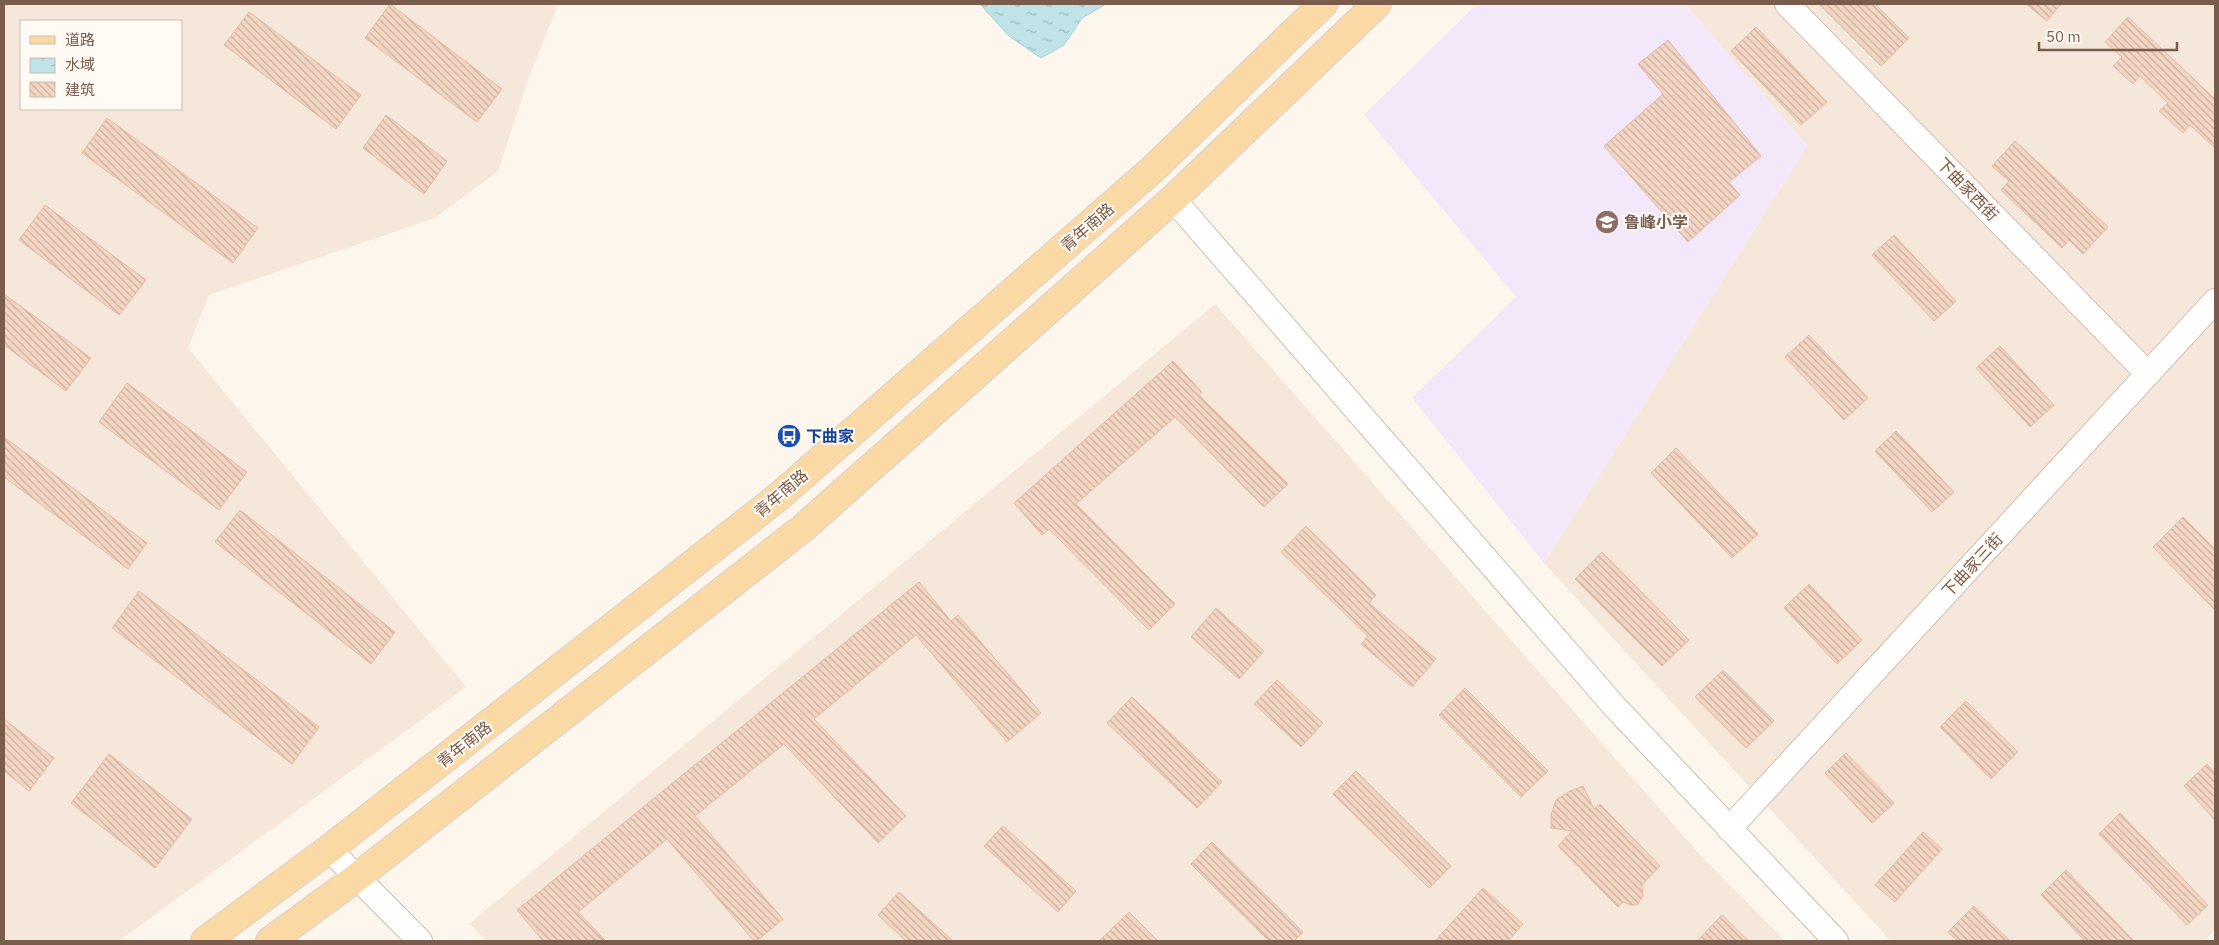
<svg xmlns="http://www.w3.org/2000/svg" width="2219" height="945" viewBox="0 0 2219 945" font-family="'IBM Plex Sans','Noto Sans SC',sans-serif">
	<style>
		.residential { fill: #f5e8da; fill-rule: evenodd }
		.education { fill: #f3e8fa }
		.water { fill: url(#water-ripples); stroke: #a5d3da }
		.building { fill: url(#building-back-hatch); stroke: #e6bba3 }
		.lines { fill: none; stroke-linecap: round; stroke-linejoin: round }
		.minor-casing { stroke: #d1beb0; stroke-width: 26 }
		.major-casing { stroke: #dad1cd; stroke-width: 30 }
		.minor { stroke: #fff; stroke-width: 24 }
		.major { stroke: #fbd9a5; stroke-width: 28 }
		.labels { text-anchor: middle; stroke-width: 4; stroke-linejoin: round; paint-order: stroke }
		.street-label { font-size: 16px; fill: #7a5c4d; stroke: #fffaf3 }
		.education-label { font-size: 16px; font-weight: bold; fill: #785e54; stroke: #fffaf3; text-anchor: start }
		.transit-label { font-size: 16px; font-weight: bold; fill: #164399; stroke: #fffaf3; text-anchor: start }
	</style>
	<defs>
		<pattern id="water-ripples" width="26" height="14" patternUnits="userSpaceOnUse" patternTransform="scale(1.25)"><rect width="26" height="14" fill="#bfe3e8"/><path d="M2 4q2-2 4 0t4 0M15 11q2-2 4 0t4 0" fill="none" stroke="#a0bbbe"/></pattern>
		<pattern id="building-back-hatch" width="6" height="6" patternUnits="userSpaceOnUse" patternTransform="scale(1.25)"><rect width="6" height="6" fill="#f3d5c3"/><path d="M-1 5l2 2M0 0l6 6M5-1l2 2" fill="none" stroke="#cab0a1"/></pattern>
	</defs>
	<rect width="100%" height="100%" fill="#fdf6ec"/>
	<g class="residential">
		<path d="M4 4H558L529 77 498 171 435 218 209 295 188 348 466 687 119 941H4ZM21 21H181V109H21Z"/>
		<polygon points="1685,4 2215,4 2215,930 2204,941 1891,941 1544,563 1807,146"/>
		<polygon points="1215,304 1702,857 1785,941 487,941 469,924"/>
	</g>
	<polygon class="education" points="1477,4 1685,4 1807,146 1544,563 1412,398 1516,297 1364,115"/>
	<polygon class="water" points="980,4 1106,4 1082,18 1064,45 1041,58 1009,36"/>
	<g class="building">
		<polygon points="390,4 502,89 477,122 365,38"/>
		<polygon points="1819,4 1875,4 1909,38 1881,66"/>
		<polygon points="2026,4 2061,4 2047,21"/>
		<polygon points="249,12 361,95 336,129 224,45"/>
		<polygon points="2128,17 2215,99 2215,148 2190,125 2183,133 2159,111 2168,103 2140,76 2133,84 2113,66 2122,57 2105,42"/>
		<polygon points="1756,27 1827,102 1801,125 1731,51"/>
		<polygon points="1668,40 1761,156 1729,182 1740,195 1688,242 1604,146 1663,94 1638,64"/>
		<polygon points="386,115 447,161 424,194 363,148"/>
		<polygon points="107,118 258,228 233,263 82,153"/>
		<polygon points="2015,141 2108,227 2083,254 2069,240 2062,248 2001,190 2009,181 1992,166"/>
		<polygon points="45,205 146,280 119,315 19,240"/>
		<polygon points="1894,235 1956,301 1934,321 1872,255"/>
		<polygon points="4,294 91,358 66,391 4,345"/>
		<polygon points="1809,335 1868,398 1844,420 1785,357"/>
		<polygon points="2000,346 2054,405 2030,427 1976,368"/>
		<polygon points="1173,361 1202,392 1199,395 1288,484 1264,507 1175,417 1076,504 1175,604 1149,630 1049,529 1042,535 1014,503"/>
		<polygon points="127,383 247,472 219,510 99,422"/>
		<polygon points="1896,431 1954,492 1932,512 1875,451"/>
		<polygon points="4,437 147,543 128,569 4,477"/>
		<polygon points="1676,448 1758,534 1732,558 1651,473"/>
		<polygon points="240,510 395,632 371,664 215,542"/>
		<polygon points="2183,517 2215,549 2215,610 2153,547"/>
		<polygon points="1306,526 1376,595 1369,603 1436,659 1412,687 1361,644 1368,636 1281,552"/>
		<polygon points="1602,552 1689,640 1662,666 1575,579"/>
		<polygon points="919,582 951,621 958,615 1041,713 1007,742 916,635 814,719 906,816 878,843 784,744 695,816 783,919 757,941 754,941 667,839 578,912 606,941 543,941 517,910"/>
		<polygon points="1809,584 1862,640 1837,664 1784,608"/>
		<polygon points="139,591 319,727 292,764 112,628"/>
		<polygon points="1216,608 1264,651 1239,679 1191,637"/>
		<polygon points="1723,670 1774,721 1746,748 1695,697"/>
		<polygon points="1277,680 1323,723 1301,747 1254,704"/>
		<polygon points="1465,688 1548,771 1521,797 1439,715"/>
		<polygon points="1132,697 1222,782 1197,808 1107,723"/>
		<polygon points="1966,701 2018,752 1991,779 1940,727"/>
		<polygon points="4,719 54,758 29,791 4,771"/>
		<polygon points="1846,753 1894,803 1872,823 1825,773"/>
		<polygon points="109,754 192,819 155,868 71,803"/>
		<polygon points="2207,764 2215,773 2215,820 2184,786"/>
		<polygon points="1356,771 1451,866 1429,888 1333,794"/>
		<polygon points="1583,786 1594,809 1600,804 1660,866 1642,885 1643,896 1637,905 1631,905 1623,902 1618,907 1558,846 1572,831 1551,828 1551,815 1556,800 1570,791"/>
		<polygon points="2120,813 2208,905 2187,925 2099,834"/>
		<polygon points="1003,826 1076,891 1058,912 984,846"/>
		<polygon points="1923,832 1942,849 1895,902 1875,885"/>
		<polygon points="1212,842 1303,932 1294,941 1269,941 1191,864"/>
		<polygon points="2066,870 2134,941 2085,941 2041,895"/>
		<polygon points="1483,888 1523,924 1508,941 1435,941"/>
		<polygon points="899,892 953,941 906,941 878,915"/>
		<polygon points="1974,906 2010,941 1958,941 1948,932"/>
		<polygon points="1129,912 1158,941 1099,941"/>
		<polygon points="1722,915 1749,941 1697,941"/>
	</g>
	<g class="lines">
		<g class="minor-casing">
			<g id="minor">
				<polyline points="1787,4 2148,374"/>
				<polyline points="1173,199 1614,706 1836,941"/>
				<polyline points="1729,829 2215,301"/>
				<polyline points="329,849 420,941"/>
			</g>
		</g>
		<g class="major-casing">
			<g id="major">
				<polyline points="205,941 329,849 777,498 1153,169 1323,4"/>
				<polyline points="270,941 356,878 803,528 1173,199 1377,4"/>
			</g>
		</g>
		<use href="#minor" class="minor"/>
		<use href="#major" class="major"/>
	</g>
	<defs>
		<g id="school-disc" transform="scale(1.25)"><circle r="9.5" fill="#8d6e63" stroke="#fffaf3"/><path d="M0-5L7-2L0 1L-7-2ZM-4 1L0 2.5L4 1V4Q0 6-4 4Z" fill="#fff"/></g>
		<g id="bus-disc" transform="scale(1.25)"><circle r="9.5" fill="#1a4fb4" stroke="#fffaf3"/><path d="M-5-6H5V4H4V6H2V4H-2V6H-4V4H-5ZM-3.5-4V0h7V-4ZM-3.5 1.2v1.5H-2V1.2ZM2 1.2v1.5H3.5V1.2Z" fill="#fff"/></g>
	</defs>
	<g fill-rule="evenodd">
		<use href="#school-disc" x="1607" y="222"/>
		<use href="#bus-disc" x="789" y="436"/>
	</g>
	<g class="labels">
		<g class="street-label">
			<text transform="translate(1968 189) rotate(46)" y="6">下曲家西街</text>
			<text transform="translate(1087 227) rotate(-41)" y="6">青年南路</text>
			<text transform="translate(781 493) rotate(-40)" y="6">青年南路</text>
			<text transform="translate(1972 565) rotate(-47)" y="6">下曲家三街</text>
			<text transform="translate(464 744) rotate(-38)" y="6">青年南路</text>
		</g>
		<g class="education-label">
			<text x="1624" y="228">鲁峰小学</text>
		</g>
		<g class="transit-label">
			<text x="806" y="442">下曲家</text>
		</g>
	</g>
	<rect width="2219" height="945" fill="none" stroke="#7a5c4d" stroke-width="10"/>
	<rect x="20" y="20" width="162" height="90" fill="#fffaf3" stroke="#cabbb1"/>
	<rect x="30" y="36" width="25" height="8" fill="#fbd9a5" stroke="#cabbb1"/>
	<text x="65" y="45" font-size="15" fill="#7a5c4d">道路</text>
	<rect x="30" y="58" width="25" height="15" fill="url(#water-ripples)" stroke="#cabbb1"/>
	<text x="65" y="70" font-size="15" fill="#7a5c4d">水域</text>
	<rect x="30" y="82" width="25" height="15" fill="url(#building-back-hatch)" stroke="#cabbb1"/>
	<text x="65" y="95" font-size="15" fill="#7a5c4d">建筑</text>
	<path d="M2039 42v8h138v-8" fill="none" stroke="#7a5c4d" stroke-width="2.5"/>
	<text x="2046" y="42" font-size="15" fill="#7a5c4d" stroke="#fffaf3" stroke-width="4" paint-order="stroke">50 m</text>
</svg>
